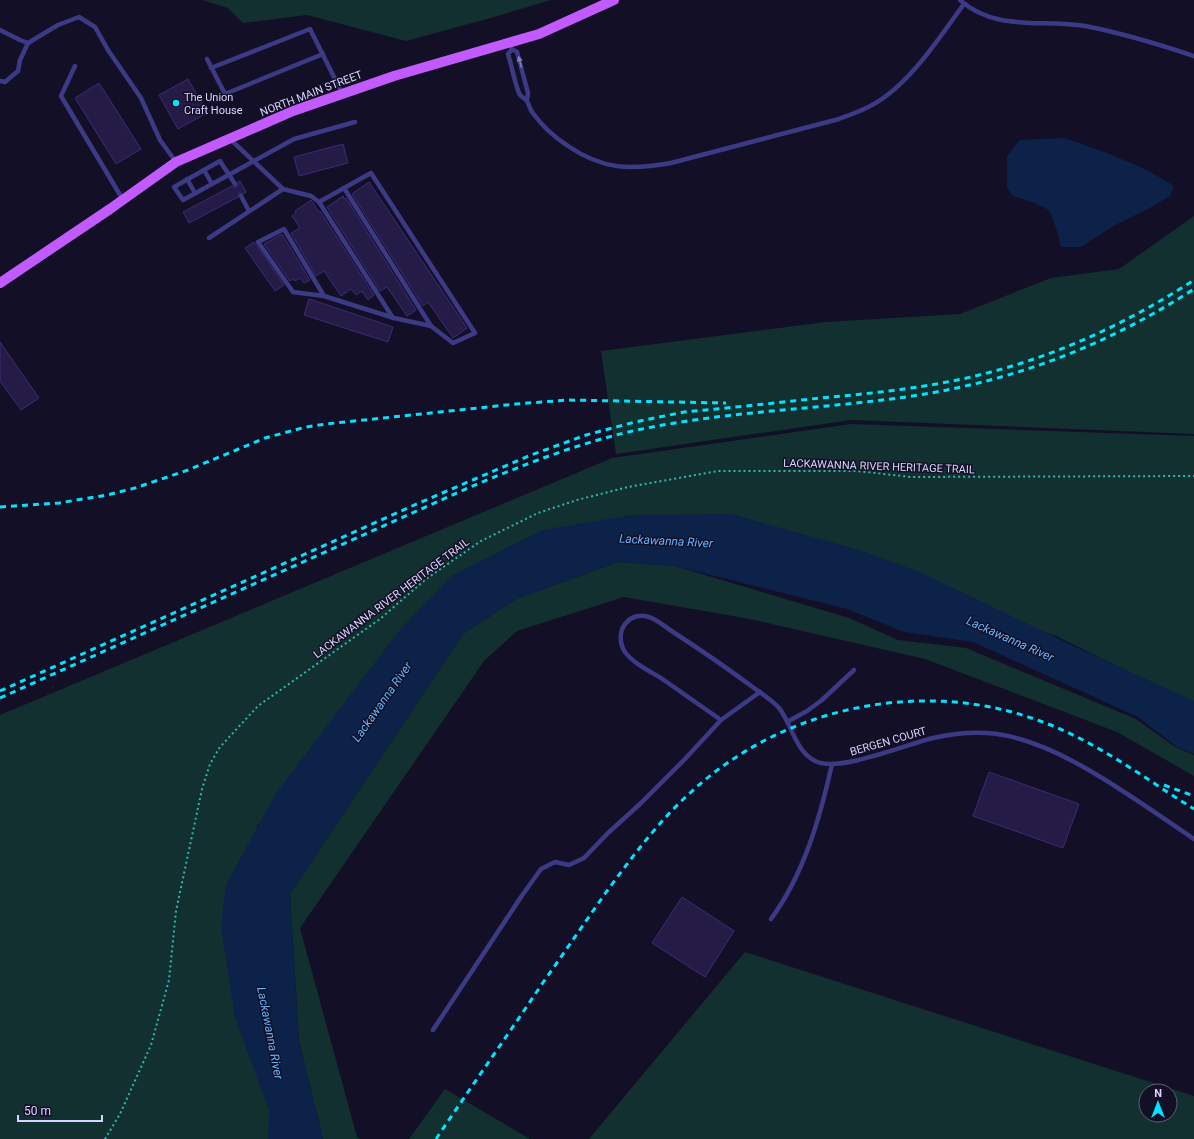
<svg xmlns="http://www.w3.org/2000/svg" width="1194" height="1139" viewBox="0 0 1194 1139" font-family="Roboto,sans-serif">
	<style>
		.green { fill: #12302f; fill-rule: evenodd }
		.water { fill: #0c2248 }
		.building { fill: #241b47; stroke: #3b2d73 }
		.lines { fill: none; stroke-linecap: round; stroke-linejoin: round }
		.path { stroke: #2fb8b0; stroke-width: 2; stroke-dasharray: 2 3; stroke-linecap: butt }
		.service { stroke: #3d3a85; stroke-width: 4.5 }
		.primary { stroke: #c25bff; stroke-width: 10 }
		.rail { stroke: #00e5ff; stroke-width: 3; stroke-dasharray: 6 5; stroke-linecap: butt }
		.oneway { fill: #837fbc }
		.poi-dot { fill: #00e5ff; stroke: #130f26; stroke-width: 1.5 }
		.labels { text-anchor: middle; stroke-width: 3; stroke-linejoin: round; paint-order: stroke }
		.street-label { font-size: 11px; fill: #d9d4ff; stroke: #130f26 }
		.poi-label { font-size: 11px; fill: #d9d4ff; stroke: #130f26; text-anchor: start }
		.water-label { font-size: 12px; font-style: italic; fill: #62b6ff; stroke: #130f26 }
	</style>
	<rect width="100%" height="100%" fill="#130f26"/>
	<g class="green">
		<polygon points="202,0 551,0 487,19 406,41 307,15 243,23 228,8"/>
		<polygon points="1194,216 1194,434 851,420 616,454 601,351 826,322 960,314 1051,278 1119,269"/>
		<polygon points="851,424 1194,436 1194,704 1056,636 918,590 781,533 529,571 349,726 257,826 243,938 280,1139 0,1139 0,715 612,458"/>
		<polygon points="618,562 675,566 849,618 898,640 966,648 1136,719 1175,747 1194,755 1194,776 1117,732 925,659 750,619 624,597 517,631 484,661 300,928 357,1137 360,1139 323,1139 299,1041 290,894 463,634 516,599"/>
		<path d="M745 952 1194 1096V1139H589ZM1146 1091H1170V1115H1146Z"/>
		<polygon points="445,1089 530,1139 409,1139"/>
	</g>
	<g class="water">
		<path d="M1065 138C1102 151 1141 164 1174 186L1170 196 1148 209 1115 225 1081 247H1061L1057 231 1049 210 1035 203 1013 196 1007 188V156L1020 140Z"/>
		<polygon points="731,514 863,551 922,573 1078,648 1194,701 1194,754 1177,747 1138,717 973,642 904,632 847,609 675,566 618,562 516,599 463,634 290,894 299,1041 323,1139 268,1139 269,1110 235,1018 221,927 226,885 276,793 399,631 451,576 542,530 631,515"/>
	</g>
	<g class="building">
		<polygon points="188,79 207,113 178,129 159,95"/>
		<polygon points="99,83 141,149 116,164 75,98"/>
		<polygon points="343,144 348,163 299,176 294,157"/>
		<polygon points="240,181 246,192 244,194 239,193 238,197 189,223 183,212 232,186 234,187 237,187 238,185 238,182"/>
		<polygon points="369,182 467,328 453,338 428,302 423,306 352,194"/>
		<polygon points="343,196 344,199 346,198 416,310 407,316 387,287 380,291 327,207"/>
		<polygon points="311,200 319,212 320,211 374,295 368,300 362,291 356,295 351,289 341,296 324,271 316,276 291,233 300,228 292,216 296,213 295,211"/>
		<polygon points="282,234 310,280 304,283 300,278 295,281 293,279 290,281 264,244"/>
		<polygon points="254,242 284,285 275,291 245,248"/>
		<polygon points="309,299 393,327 388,342 304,315"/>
		<polygon points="0,342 39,398 21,410 0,381"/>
		<polygon points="989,772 1079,804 1063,848 973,816"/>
		<polygon points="682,897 734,931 705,977 652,943"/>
	</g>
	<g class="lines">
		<polyline class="path" points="105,1139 120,1114 151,1045 169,980 176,911 202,789 210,764 220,747 258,706 380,619 426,579 481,541 538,513 577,500 628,487 718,471 857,471 911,477 1194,476"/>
		<g class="service">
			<path d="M960 0C996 32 1042 19 1085 26 1122 33 1158 44 1194 56"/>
			<polyline points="0,30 20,40 28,43"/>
			<polyline points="28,43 58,25 79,17 95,27 108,50 141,98 160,140 176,162"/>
			<polyline points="207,59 225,94 323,54"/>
			<polyline points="75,66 61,96 123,200"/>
			<polyline points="211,68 310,29 342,93"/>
			<polyline points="0,81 5,82 18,71 20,60 28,43"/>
			<path d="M527 100 528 93 517 52 512 49 508 54C512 67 514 80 519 93 520 97 525 98 527 101 529 105 530 109 532 112 542 126 554 137 568 146 603 170 630 170 671 163L839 119C855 113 872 107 886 96 917 73 941 35 964 4"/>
			<polyline points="204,170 212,184"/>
			<polyline points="187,179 195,193"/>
			<polyline points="235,184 220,161 174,187 183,200 294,139 355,122"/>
			<polyline points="283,189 311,196 319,202 393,318"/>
			<polyline points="241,196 249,211"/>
			<polyline points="319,202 371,173 475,333 453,343 431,326"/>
			<polyline points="209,238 283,189 230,139"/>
			<polyline points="324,296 293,292 258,242 284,229 324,296 394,318 431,326 344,188"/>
			<path d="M721 720C701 706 681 692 661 678 649 671 633 663 625 652 619 643 619 629 627 622 631 617 639 615 645 616 655 617 665 627 673 632 701 650 727 668 754 688 762 694 772 700 779 708 792 724 795 751 815 761 839 773 907 744 933 738 951 734 968 732 986 733 1054 736 1138 802 1194 839"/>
			<polyline points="787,722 807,711 822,700 854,670"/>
			<path d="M771 919C804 874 820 818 832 764"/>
			<polyline points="433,1030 521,897 541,869 555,862 569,865 584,858 608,833 640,804 685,759 721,720 760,692"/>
		</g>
		<polyline class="primary" points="0,283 110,209 176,162 293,111 394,76 539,34 614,0"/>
		<g class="rail">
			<polyline points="0,507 59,503 107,495 135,488 188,470 265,438 306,427 326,424 516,404 568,400 726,403"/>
			<path d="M0 691 412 506 531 455 586 435 635 422 684 412C729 408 775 403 820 398 877 393 935 387 991 372 1063 353 1131 321 1194 280"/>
			<path d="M0 698 470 487C528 463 586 440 647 428 737 410 829 409 919 395 1019 379 1109 344 1194 289"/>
			<polyline points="1164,785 1194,796"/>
			<path d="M436 1139C471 1087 507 1036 542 984 564 953 585 922 607 891 633 856 658 822 690 793 782 707 922 677 1040 721 1096 741 1144 778 1194 809"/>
		</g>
	</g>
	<defs><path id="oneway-solid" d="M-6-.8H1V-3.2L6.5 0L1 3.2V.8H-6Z"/></defs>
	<use class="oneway" href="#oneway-solid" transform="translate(520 62) rotate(-105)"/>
	<circle class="poi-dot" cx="176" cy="103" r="4"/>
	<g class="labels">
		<g class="street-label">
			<text transform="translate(311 93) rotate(-21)" y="4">NORTH MAIN STREET</text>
			<text transform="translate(879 466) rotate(2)" y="4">LACKAWANNA RIVER HERITAGE TRAIL</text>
			<text transform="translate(391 598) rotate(-37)" y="4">LACKAWANNA RIVER HERITAGE TRAIL</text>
			<text transform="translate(888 741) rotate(-16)" y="4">BERGEN COURT</text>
		</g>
		<g class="poi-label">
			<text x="184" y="101">The Union<tspan x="184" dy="13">Craft House</tspan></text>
		</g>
		<g class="water-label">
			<text transform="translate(666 541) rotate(3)" y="4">Lackawanna River</text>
			<text transform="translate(1010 639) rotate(24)" y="4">Lackawanna River</text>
			<text transform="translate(382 702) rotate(-55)" y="4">Lackawanna River</text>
			<text transform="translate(270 1033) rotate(79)" y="4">Lackawanna River</text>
		</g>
	</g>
	<g transform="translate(1158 1103)"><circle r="19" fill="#130f26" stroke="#625e7d"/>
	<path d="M0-3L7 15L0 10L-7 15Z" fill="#00e5ff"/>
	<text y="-6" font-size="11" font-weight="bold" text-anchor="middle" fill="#d9d4ff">N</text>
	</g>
	<path d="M18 1115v6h84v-6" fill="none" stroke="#d9d4ff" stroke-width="2"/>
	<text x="24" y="1115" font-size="12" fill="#d9d4ff" stroke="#130f26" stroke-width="3" paint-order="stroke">50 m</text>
</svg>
